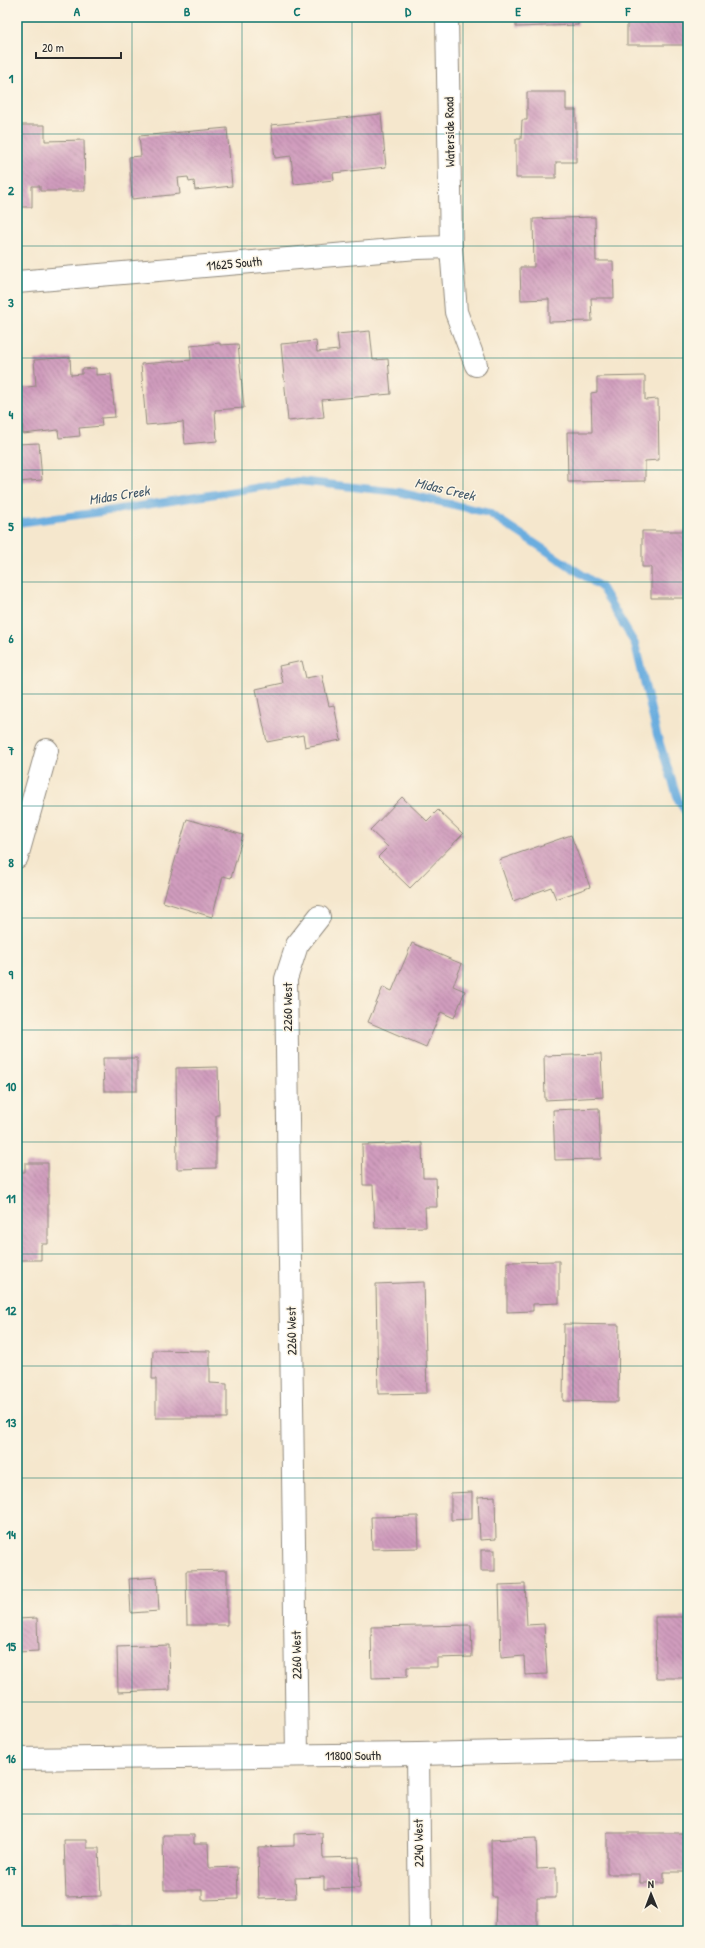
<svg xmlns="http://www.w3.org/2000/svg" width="705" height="1948" viewBox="0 0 705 1948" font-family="'Patrick Hand',sans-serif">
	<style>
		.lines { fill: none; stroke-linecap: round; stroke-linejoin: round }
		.stream { stroke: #6baddf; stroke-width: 8 }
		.building { fill: url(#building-back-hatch) }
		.minor-casing { stroke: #90897c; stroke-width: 24 }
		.major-casing { stroke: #90897c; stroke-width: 24 }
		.minor { stroke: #fff; stroke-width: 22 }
		.major { stroke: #fff; stroke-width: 22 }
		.grid { fill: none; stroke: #0f766e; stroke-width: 1; stroke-opacity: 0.55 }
		.labels { text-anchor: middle; stroke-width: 3; stroke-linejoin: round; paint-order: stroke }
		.street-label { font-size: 13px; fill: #2b2b2b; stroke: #fcf5e5 }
		.water-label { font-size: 14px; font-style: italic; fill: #41586a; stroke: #fcf5e5 }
		.neatline { fill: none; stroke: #0f766e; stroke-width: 1.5 }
		.grid-label { font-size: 13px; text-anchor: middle; font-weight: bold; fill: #0f766e }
	</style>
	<defs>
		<pattern id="building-back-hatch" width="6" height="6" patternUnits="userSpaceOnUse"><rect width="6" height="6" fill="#d09cbd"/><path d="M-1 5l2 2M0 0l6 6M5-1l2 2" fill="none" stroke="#a97f9a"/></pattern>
	</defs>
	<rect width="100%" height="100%" fill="#fcf5e5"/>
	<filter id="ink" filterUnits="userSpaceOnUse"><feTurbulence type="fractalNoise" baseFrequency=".025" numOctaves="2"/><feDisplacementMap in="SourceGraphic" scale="8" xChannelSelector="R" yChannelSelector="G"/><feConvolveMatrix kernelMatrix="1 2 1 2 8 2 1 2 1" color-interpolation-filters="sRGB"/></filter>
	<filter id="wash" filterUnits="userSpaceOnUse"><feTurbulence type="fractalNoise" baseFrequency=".012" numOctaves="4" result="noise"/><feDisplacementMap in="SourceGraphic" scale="16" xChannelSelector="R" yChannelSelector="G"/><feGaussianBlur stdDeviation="0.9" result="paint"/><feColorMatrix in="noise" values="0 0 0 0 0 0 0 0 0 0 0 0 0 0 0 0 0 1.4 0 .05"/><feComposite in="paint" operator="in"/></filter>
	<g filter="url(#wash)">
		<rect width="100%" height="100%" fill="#f5e7cd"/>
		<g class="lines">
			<polyline class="stream" points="17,523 101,512 299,481 398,492 489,513 601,587 635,644 657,735 679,802 688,815"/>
		</g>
		<g id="blocks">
			<g class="building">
				<polygon points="516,17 578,17 578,25 516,27"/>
				<rect x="627" y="17" width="61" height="28"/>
				<polygon points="527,92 566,92 566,110 576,110 576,162 556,162 556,178 516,178 516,139 521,139 522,120 527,120"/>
				<polygon points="381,114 386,167 333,173 334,180 294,184 291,156 275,158 271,125"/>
				<polygon points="17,125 45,125 45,141 84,140 85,191 40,191 40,186 32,186 32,207 17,207"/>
				<polygon points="227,128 232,186 195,190 194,181 189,182 188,177 178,178 180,194 132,199 129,157 141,156 139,136"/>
				<polygon points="595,217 596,261 613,261 614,298 591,298 592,321 549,322 549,299 521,300 520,267 534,267 533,219"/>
				<polygon points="370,331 373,360 388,359 391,394 322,400 324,417 288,421 281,344 316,341 317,352 339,350 337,334"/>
				<polygon points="220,343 220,345 238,344 244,408 215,410 217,441 185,444 183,422 146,425 141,364 191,360 190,346"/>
				<polygon points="70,357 71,375 82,374 82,369 96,368 96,375 111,374 115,417 101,418 102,426 79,428 80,436 59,438 58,430 23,434 19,388 36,386 34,360"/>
				<polygon points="645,376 645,400 658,399 659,460 645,461 645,481 568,482 567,432 592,432 591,393 597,392 597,377"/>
				<polygon points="39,443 42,480 17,482 17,444"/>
				<polygon points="642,531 688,531 688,598 651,598 651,567 642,567"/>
				<polygon points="302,661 306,678 322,675 329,706 334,705 341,740 305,747 303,735 267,742 256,689 283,683 279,666"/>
				<polygon points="402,797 427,821 438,810 463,834 410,888 378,857 388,847 370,830"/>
				<polygon points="187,819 243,835 231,878 223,876 212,917 163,902"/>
				<polygon points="571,835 590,887 556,899 551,887 513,901 499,860"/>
				<polygon points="412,943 462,964 453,986 465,991 454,1018 441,1012 426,1047 368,1022 383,987 392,991"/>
				<polygon points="601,1054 603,1097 545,1100 544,1056"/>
				<polygon points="103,1058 137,1058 137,1091 104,1091"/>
				<polygon points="218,1067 219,1115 216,1115 216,1168 177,1169 176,1068"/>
				<polygon points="599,1108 601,1159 555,1160 553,1110"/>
				<polygon points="422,1143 423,1178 436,1178 437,1207 425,1207 426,1227 375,1228 373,1185 363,1185 362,1145"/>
				<polygon points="25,1163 48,1163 48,1244 41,1244 41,1260 17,1260 17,1172 25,1172"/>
				<polygon points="559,1261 559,1303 533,1304 533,1311 507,1312 507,1262"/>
				<polygon points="424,1282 427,1393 378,1394 376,1284"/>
				<polygon points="564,1324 619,1325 618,1402 563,1401"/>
				<polygon points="153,1350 210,1351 210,1383 227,1384 227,1418 156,1418 156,1379 152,1379"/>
				<polygon points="472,1492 472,1519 451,1520 451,1493"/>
				<polygon points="495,1496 496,1539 480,1540 478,1497"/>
				<polygon points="418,1516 419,1548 372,1549 371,1517"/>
				<rect x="481" y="1550" width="14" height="21"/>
				<polygon points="227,1570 227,1625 187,1625 186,1571"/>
				<polygon points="157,1577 159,1611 131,1613 129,1579"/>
				<polygon points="525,1584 527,1625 544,1624 547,1674 525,1675 524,1656 501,1658 499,1585"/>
				<polygon points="655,1617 688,1617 688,1678 656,1678"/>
				<polygon points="37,1618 38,1651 17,1652 17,1619"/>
				<polygon points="471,1625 472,1657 437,1658 437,1667 407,1667 407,1677 372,1678 371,1627"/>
				<polygon points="169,1645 170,1690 118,1692 117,1647"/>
				<polygon points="322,1833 323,1858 359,1857 360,1888 324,1889 324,1877 295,1878 296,1898 259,1899 258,1847 294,1846 294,1834"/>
				<polygon points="607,1833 688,1833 688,1872 664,1872 664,1883 640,1883 640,1874 607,1874"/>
				<polygon points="163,1835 194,1835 194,1843 208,1843 209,1868 237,1867 238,1899 202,1900 202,1890 164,1890"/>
				<polygon points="536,1838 537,1869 556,1868 556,1898 537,1898 537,1931 495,1931 496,1897 492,1897 491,1840"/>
				<polygon points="64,1840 87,1840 87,1848 99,1848 101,1896 66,1897"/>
				<rect x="97" y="1929" width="33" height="2"/>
			</g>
		</g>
	</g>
	<g filter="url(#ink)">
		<use href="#blocks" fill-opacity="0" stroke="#90897c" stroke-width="1"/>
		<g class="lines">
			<g class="minor-casing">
				<g id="minor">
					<polyline points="447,17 451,247 456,312 476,365"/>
					<polyline points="17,282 417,248 451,247"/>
					<polyline points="17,857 47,750"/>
					<polyline points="418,1754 420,1931"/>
					<polyline points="297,1755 286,979 297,945 319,917"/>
				</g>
			</g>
			<g class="major-casing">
				<polyline id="major" points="17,1759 418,1754 688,1748"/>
			</g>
			<use href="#minor" class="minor"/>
			<use href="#major" class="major"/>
		</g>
	</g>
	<path class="grid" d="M132 17V1931M242 17V1931M352 17V1931M463 17V1931M573 17V1931M17 134H688M17 246H688M17 358H688M17 470H688M17 582H688M17 694H688M17 806H688M17 918H688M17 1030H688M17 1142H688M17 1254H688M17 1366H688M17 1478H688M17 1590H688M17 1702H688M17 1814H688"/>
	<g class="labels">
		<g class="street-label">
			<text transform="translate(449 132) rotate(-91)" y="5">Waterside Road</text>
			<text transform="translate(234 263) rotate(-5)" y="5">11625 South</text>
			<text transform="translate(287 1007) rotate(-90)" y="5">2260 West</text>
			<text transform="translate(291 1331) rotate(-91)" y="5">2260 West</text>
			<text transform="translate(296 1655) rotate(-91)" y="5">2260 West</text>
			<text x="353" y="1760">11800 South</text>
			<text transform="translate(418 1843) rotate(-91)" y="5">2240 West</text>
		</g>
		<g class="water-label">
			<text transform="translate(445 489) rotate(13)" y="5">Midas Creek</text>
			<text transform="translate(119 495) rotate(-9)" y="5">Midas Creek</text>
		</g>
	</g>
	<rect width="705" height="1948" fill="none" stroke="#fcf5e5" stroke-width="44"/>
	<g transform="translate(651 1894) rotate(359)" stroke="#fcf5e5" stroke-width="3" paint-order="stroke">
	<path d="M0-3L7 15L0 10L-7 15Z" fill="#2b2b2b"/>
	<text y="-6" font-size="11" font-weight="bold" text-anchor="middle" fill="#2b2b2b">N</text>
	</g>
	<path d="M36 52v6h85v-6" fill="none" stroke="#2b2b2b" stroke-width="2"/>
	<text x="42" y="52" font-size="12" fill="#2b2b2b" stroke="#fcf5e5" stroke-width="3" paint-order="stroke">20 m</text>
	<rect x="22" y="22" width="661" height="1904" class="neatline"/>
	<g class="grid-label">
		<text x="77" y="16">A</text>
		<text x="187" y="16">B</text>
		<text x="297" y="16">C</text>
		<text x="408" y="16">D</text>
		<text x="518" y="16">E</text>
		<text x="628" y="16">F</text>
		<text x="11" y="83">1</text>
		<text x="11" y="195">2</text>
		<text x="11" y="307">3</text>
		<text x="11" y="419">4</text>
		<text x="11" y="531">5</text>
		<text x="11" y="643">6</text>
		<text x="11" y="755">7</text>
		<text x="11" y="867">8</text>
		<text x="11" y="979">9</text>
		<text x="11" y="1091">10</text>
		<text x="11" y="1203">11</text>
		<text x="11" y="1315">12</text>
		<text x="11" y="1427">13</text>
		<text x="11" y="1539">14</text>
		<text x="11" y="1651">15</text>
		<text x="11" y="1763">16</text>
		<text x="11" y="1875">17</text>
	</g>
</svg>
